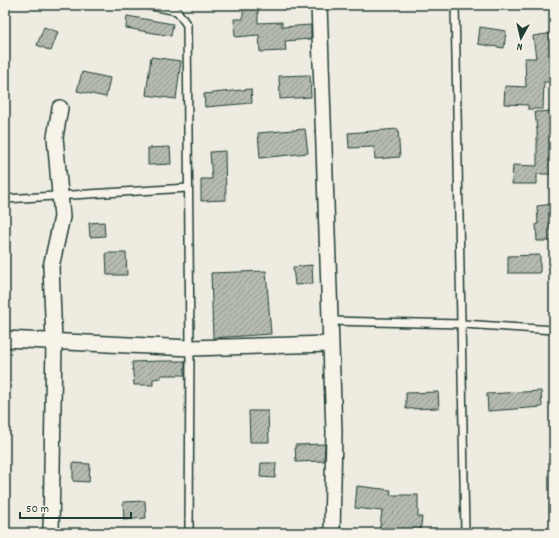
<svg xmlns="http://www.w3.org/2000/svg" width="559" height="538" viewBox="0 0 559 538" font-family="Dekko,sans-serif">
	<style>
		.building { fill: url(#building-hatch); stroke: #1f3d34 }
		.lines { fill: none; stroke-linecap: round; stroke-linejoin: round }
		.lane-casing { stroke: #1f3d34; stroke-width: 10 }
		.street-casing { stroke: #1f3d34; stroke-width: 18 }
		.lane { stroke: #f7f3e8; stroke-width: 7 }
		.street { stroke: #f7f3e8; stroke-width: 15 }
	</style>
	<defs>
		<pattern id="building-hatch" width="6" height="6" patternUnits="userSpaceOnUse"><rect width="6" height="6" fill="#b5bbb0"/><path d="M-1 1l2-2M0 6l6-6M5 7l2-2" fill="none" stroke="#939990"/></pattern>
	</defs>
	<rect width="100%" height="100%" fill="#eeece1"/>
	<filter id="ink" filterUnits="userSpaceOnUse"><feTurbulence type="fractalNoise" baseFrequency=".025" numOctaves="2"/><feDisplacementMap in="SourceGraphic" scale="8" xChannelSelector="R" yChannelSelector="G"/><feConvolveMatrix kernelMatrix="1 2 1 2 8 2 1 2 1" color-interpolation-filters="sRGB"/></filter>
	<g filter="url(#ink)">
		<g class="building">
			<polygon points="243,7 258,7 258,23 282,22 282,27 311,25 311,39 285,41 286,51 260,52 259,35 235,37 234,19 243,19"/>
			<polygon points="127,16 173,24 171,36 126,28"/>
			<polygon points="44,27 58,32 51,51 37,45"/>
			<polygon points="480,27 506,31 504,48 478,44"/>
			<polygon points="554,33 554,82 544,82 543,109 528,109 528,105 504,104 505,86 526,87 525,58 536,58 533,36"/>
			<polygon points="151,57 181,61 176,99 146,95"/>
			<polygon points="82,72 110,78 106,97 77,91"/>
			<polygon points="310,75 311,97 280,99 279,76"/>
			<polygon points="251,89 252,103 205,107 204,94"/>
			<polygon points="554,111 554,163 552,163 552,174 537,174 537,184 512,184 513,165 537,166 537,130 535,112"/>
			<polygon points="305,129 308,153 260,158 258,133"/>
			<polygon points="398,129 400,157 375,159 374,147 349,148 348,133"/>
			<polygon points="170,147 171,164 148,165 148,148"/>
			<polygon points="225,151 226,200 201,201 201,179 212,179 210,152"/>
			<polygon points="554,204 554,241 537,241 536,224 538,224 537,206"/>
			<polygon points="104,222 105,236 90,237 89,223"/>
			<polygon points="106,253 126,253 127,275 107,275"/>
			<polygon points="540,255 540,273 508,273 508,256"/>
			<polygon points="312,265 313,284 295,285 293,267"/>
			<polygon points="266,271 271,334 213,338 211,273"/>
			<polygon points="160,361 185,361 185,375 161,375 161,378 153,379 153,385 134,385 132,362"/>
			<polygon points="541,391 542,407 488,411 487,394"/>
			<polygon points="438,392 439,408 406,409 406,393"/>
			<polygon points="249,411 268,411 269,442 250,442"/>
			<polygon points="325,444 324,461 296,462 295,445"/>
			<polygon points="73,463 90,464 89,482 73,481"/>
			<polygon points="261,463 276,463 275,478 260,477"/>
			<polygon points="357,486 391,490 390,495 418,495 418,517 422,517 420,533 379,533 382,511 355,508"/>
			<polygon points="145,501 146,518 124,520 123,502"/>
		</g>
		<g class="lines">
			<g class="lane-casing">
				<g id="lane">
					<polyline points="147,5 177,11 187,25 190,348 189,533"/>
					<polyline points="455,5 465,533"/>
					<polyline points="5,199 188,188"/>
					<polyline points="329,321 463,324 554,330"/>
				</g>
			</g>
			<g class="street-casing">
				<g id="street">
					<polyline points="319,5 334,431 332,533"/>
					<polyline points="5,339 190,348 330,344"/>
					<polyline points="51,533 54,341 51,267 62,217 55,137 60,108"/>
				</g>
			</g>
			<use href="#lane" class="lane"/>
			<use href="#street" class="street"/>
		</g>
	</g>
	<rect width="559" height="538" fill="none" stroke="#f7f3e8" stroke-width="20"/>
	<rect x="10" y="10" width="539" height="518" fill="none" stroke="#1f3d34" stroke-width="1.5" filter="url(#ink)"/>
	<g transform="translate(521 38) rotate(188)" stroke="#f7f3e8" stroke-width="3" paint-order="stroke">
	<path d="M0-3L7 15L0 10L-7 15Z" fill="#1f3d34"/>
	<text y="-6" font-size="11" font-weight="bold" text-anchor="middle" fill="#1f3d34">N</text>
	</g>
	<path d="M20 512v6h111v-6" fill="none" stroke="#1f3d34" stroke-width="2"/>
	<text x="26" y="512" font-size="12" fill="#1f3d34" stroke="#f7f3e8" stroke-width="3" paint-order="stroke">50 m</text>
</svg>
